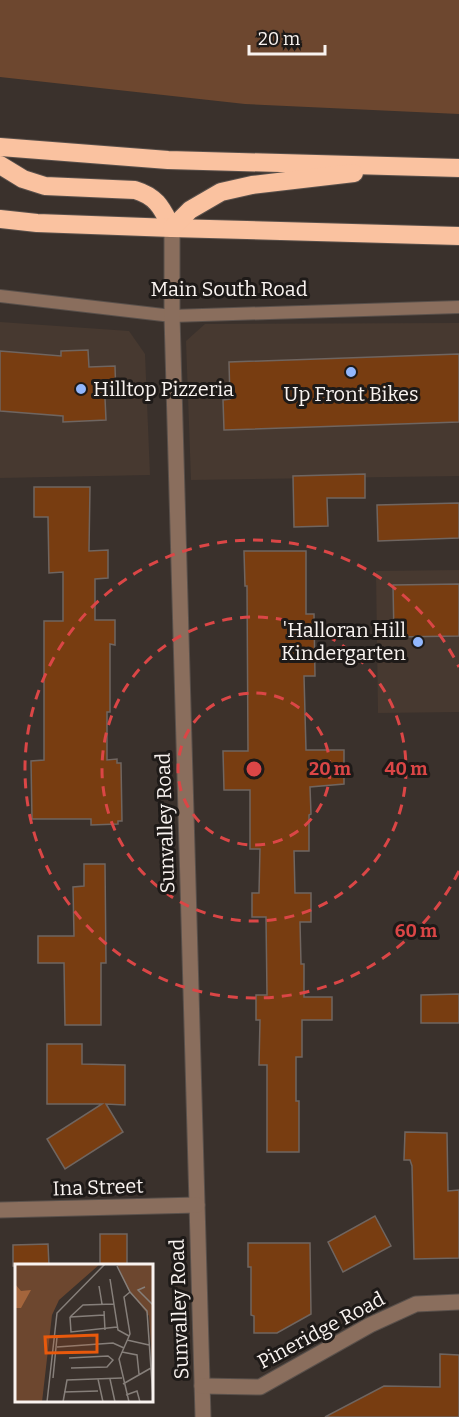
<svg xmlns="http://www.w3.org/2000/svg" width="459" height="1417" viewBox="0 0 459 1417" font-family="Bitter,serif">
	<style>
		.built { fill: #473930 }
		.green { fill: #6d472f }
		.building { fill: #783d11; stroke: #6f6560; stroke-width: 1.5 }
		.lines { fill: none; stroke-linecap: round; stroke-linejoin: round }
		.lane-casing { stroke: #59504b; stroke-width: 14 }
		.street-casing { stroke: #59504b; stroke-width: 17 }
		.highway-casing { stroke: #59504b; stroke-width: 20 }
		.lane { stroke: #8a6e5d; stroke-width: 12 }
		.street { stroke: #8a6e5d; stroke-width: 15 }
		.highway { stroke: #fac2a0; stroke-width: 18 }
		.ring { fill: none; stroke: #db4646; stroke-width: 3; stroke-dasharray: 10 8 }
		.poi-dot { fill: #92b7fd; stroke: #1e1a18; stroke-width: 2 }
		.labels { text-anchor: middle; stroke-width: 6; stroke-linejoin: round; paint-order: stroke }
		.street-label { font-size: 20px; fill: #f9f3f0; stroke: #1e1a18 }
		.poi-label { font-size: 20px; fill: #f9f3f0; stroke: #1e1a18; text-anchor: start }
		.inset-road { fill: none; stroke: #867f7a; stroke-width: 1.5 }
		.view { fill: #e8590c; fill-opacity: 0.15; stroke: #e8590c; stroke-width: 3 }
		.inset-edge { fill: none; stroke: #f9f3f0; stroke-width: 3 }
		.centre { fill: #db4646; stroke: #1e1a18; stroke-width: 3 }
		.ring-label { font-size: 18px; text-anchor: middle; font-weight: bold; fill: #db4646; stroke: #1e1a18; stroke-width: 6; stroke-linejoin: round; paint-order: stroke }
	</style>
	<rect width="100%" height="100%" fill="#3a312c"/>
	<g class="built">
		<polygon points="0,322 129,331 145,354 150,475 0,478"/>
		<polygon points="459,323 459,476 191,480 186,341 205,324"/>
		<polygon points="459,570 459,712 378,713 376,571"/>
	</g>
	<polygon class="green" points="0,0 459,0 459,114 245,104 0,77"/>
	<g class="building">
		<polygon points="88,350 89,367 115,366 116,397 105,398 106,420 63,422 63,416 0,411 0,351 61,356 61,351"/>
		<polygon points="459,354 459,422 224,430 223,400 230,399 229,362"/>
		<polygon points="365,474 365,498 327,498 328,526 294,527 293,476"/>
		<polygon points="34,487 90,487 89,551 108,550 108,578 95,579 95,620 115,620 115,645 110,644 110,712 107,712 107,760 117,759 117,763 121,763 122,821 118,821 118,824 91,825 91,819 32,819 31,761 44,760 44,621 63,621 63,572 49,573 48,517 34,517"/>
		<polygon points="459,503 459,538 378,541 377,505"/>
		<polygon points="244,551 306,551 306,614 314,614 315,676 304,676 306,750 344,750 344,784 310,787 311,814 309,815 309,851 294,851 295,893 311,893 311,922 300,922 301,964 304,964 304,997 332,997 332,1020 302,1020 302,1057 296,1057 296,1101 299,1101 299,1152 267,1152 267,1065 259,1065 260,1020 256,1020 256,995 267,995 266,917 252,917 252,893 259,893 260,849 250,849 250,790 224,790 223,751 248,751 247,586 245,586"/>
		<polygon points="459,584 459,636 394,637 393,585"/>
		<polygon points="84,864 105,864 106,963 101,963 101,1025 65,1025 64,963 38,963 38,936 74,936 73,887 84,886"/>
		<polygon points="459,994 459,1023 421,1023 421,995"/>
		<polygon points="47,1044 82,1044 82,1064 125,1065 125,1105 106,1104 123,1132 65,1169 47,1139 102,1104 47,1104"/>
		<polygon points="405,1132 447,1133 448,1191 459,1190 459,1258 414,1259 412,1166 410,1160 404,1160"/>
		<polygon points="375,1216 391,1246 343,1272 328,1242"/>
		<rect x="100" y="1234" width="27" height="32"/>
		<polygon points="248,1243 310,1243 311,1314 277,1333 254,1333 254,1316 251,1315 251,1267 248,1267"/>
		<polygon points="48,1244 49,1266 13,1266 13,1245"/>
		<polygon points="440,1354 459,1355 459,1417 325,1417 384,1386 440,1387"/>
	</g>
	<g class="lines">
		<g class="lane-casing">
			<polyline id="lane" points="0,296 172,316 459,307"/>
		</g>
		<g class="street-casing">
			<g id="street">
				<polyline points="172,228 172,316 203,1417"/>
				<polyline points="0,1210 197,1205"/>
				<polyline points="202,1386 260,1387 370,1325 416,1304 459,1302"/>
			</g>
		</g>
		<g class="highway-casing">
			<g id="highway">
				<polyline points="0,147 168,160 459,168"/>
				<path d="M0 165 23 179 45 186 135 190C158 197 162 209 172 228"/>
				<polyline points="0,219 37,223 172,228 459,236"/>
				<polyline points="172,228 190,210 221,192 252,185 354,173"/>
			</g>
		</g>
		<use href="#lane" class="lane"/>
		<use href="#street" class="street"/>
		<use href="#highway" class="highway"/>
	</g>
	<g class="ring">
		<circle cx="254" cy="769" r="76"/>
		<circle cx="254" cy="769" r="152"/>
		<path d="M459 871A229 229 0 1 1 459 667"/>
	</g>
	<g class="poi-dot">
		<circle cx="351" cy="372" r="6"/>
		<circle cx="81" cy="389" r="6"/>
		<circle cx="418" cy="642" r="6"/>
	</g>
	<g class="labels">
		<g class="street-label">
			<text x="229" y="296">Main South Road</text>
			<text transform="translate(165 823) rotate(-92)" y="7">Sunvalley Road</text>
			<text transform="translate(98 1187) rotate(-2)" y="7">Ina Street</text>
			<text transform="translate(179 1309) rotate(-92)" y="7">Sunvalley Road</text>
			<text transform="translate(321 1330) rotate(-28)" y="7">Pineridge Road</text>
		</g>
		<g class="poi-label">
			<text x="93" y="396">Hilltop Pizzeria</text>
			<text x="351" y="401" text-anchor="middle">Up Front Bikes</text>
			<text x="406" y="637" text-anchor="end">'Halloran Hill<tspan x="406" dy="23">Kindergarten</tspan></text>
		</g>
	</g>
	<g transform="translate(15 1264)">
		<rect width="138" height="138" fill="#3a312c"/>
		<path d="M0 0H85L44 36 37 51 27 138H0ZM102 0H138V113L134 52 113 25Z" fill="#6d472f"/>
		<path d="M0 20 6 27 16 26 6 44H0Z" fill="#a4653c"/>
		<path class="inset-road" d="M102 2 115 28 132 47 138 134M95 15 103 66 114 72M84 22 87 40M130 23 123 26 138 41M89 47 90 66M55 53 56 68 102 63M55 53 68 41 99 40M55 53 89 51M112 76 134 81M42 83 98 79 109 84M107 88 122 91 124 110M54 94 93 92 98 96 92 103 56 104M38 114 42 73M83 115 88 138M95 115 100 138M108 120 136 104M49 128 83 127M111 131 122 127 125 138M32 138 42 49 90 0M48 138 52 116 107 114M114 138 104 95 115 70 109 33 115 28"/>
		<path class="view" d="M82 71V88L31 89 30 73Z"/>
		<rect width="138" height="138" class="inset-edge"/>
	</g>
	<circle cx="254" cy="769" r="9" class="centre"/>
	<g class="ring-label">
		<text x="330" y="775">20 m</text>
		<text x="406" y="775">40 m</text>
		<text x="416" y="937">60 m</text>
	</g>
	<path d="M249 45v9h76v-9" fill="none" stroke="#f9f3f0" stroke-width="3"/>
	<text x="258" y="45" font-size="18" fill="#f9f3f0" stroke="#1e1a18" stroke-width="4.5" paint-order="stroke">20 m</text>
</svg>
